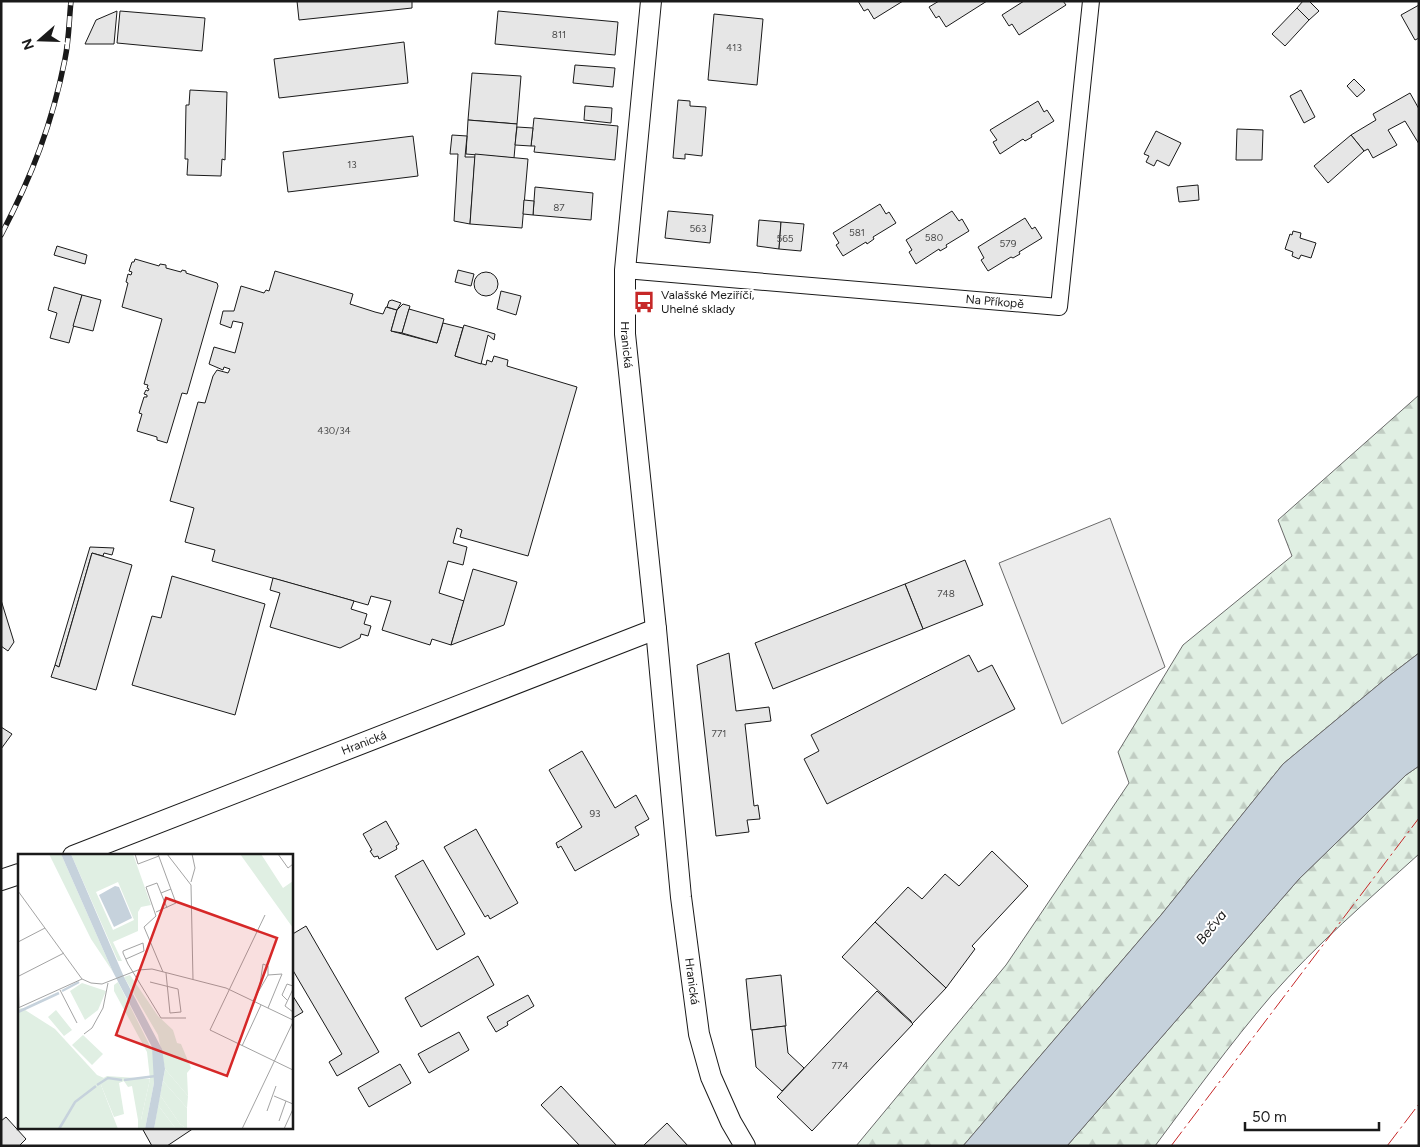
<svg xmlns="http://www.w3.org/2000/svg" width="1420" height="1147" viewBox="0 0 1420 1147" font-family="Figtree,sans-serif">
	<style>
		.forest { fill: url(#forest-firs); stroke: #6a6a6a }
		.parking { fill: #ededed; stroke: #6a6a6a }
		.water { fill: #c6d2dc; stroke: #6a6a6a }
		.building { fill: #e6e6e6; stroke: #1a1a1a }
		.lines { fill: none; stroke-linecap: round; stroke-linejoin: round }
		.minor-casing { stroke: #1a1a1a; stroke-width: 18 }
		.tertiary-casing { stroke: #1a1a1a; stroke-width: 22 }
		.minor { stroke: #fff; stroke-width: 16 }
		.tertiary { stroke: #fff; stroke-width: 20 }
		.rail-casing { stroke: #1a1a1a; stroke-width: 5.5 }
		.rail { stroke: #fff; stroke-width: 4; stroke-dasharray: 11; stroke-linecap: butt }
		.power { stroke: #c62828; stroke-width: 1; stroke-dasharray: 18 4 2.5 4; stroke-linecap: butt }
		.labels { text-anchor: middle; stroke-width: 4; stroke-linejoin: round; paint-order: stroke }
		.number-label { font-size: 10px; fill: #4d4d4d }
		.poi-label { font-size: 12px; fill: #1a1a1a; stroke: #fff; text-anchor: start }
		.street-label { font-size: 12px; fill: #1a1a1a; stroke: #fff }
		.water-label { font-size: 14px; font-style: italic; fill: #1a1a1a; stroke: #fff }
		.inset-river { fill: none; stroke: #c6d2dc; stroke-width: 2.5 }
		.inset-road { fill: none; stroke: #a3a3a3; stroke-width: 1 }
		.view { fill: #d62828; fill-opacity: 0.15; stroke: #d62828; stroke-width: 2.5 }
		.inset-edge { fill: none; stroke: #1a1a1a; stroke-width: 2.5 }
	</style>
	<defs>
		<pattern id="forest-firs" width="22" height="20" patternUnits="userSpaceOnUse" patternTransform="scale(1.25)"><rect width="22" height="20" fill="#e0efe3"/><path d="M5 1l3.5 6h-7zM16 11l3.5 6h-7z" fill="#c0ccc2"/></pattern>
	</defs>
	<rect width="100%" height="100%" fill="#fff"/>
	<g class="forest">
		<polygon points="1419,395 1419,653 1389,676 1283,764 1161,915 963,1146 856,1146 1006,965 1129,783 1118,752 1183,645 1292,556 1278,520"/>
		<path d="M1419 766V854C1368 900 1316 945 1271 996 1230 1044 1193 1095 1155 1146H1067L1299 879 1406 775Z"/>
	</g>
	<polygon class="parking" points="1110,518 1165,667 1062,724 999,563"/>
	<polygon class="water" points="1419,653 1419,766 1406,775 1299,879 1067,1146 963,1146 1161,915 1283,764 1389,676"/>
	<g class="building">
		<polygon points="297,1 412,1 412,8 299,20"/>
		<polygon points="858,1 903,1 874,19 868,9 864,11"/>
		<polygon points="939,1 987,1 946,27 939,16 936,18 929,7"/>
		<polygon points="1024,1 1063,1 1066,5 1019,35 1012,24 1009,26 1002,15"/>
		<polygon points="1303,1 1309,1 1319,11 1309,20 1297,8"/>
		<polygon points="1419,5 1419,38 1415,40 1401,15"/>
		<polygon points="1297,8 1309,20 1285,46 1272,34"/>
		<polygon points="117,11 114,44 85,44 96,20"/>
		<polygon points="120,11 205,18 202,51 117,43"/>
		<polygon points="498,11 618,22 615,55 495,44"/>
		<polygon points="714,14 763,19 757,85 708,80"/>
		<polygon points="404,42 408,83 279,98 274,59"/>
		<polygon points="575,65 615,68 613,87 573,83"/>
		<polygon points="472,73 521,76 517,124 468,120"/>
		<polygon points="1354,79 1365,90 1357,97 1347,86"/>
		<polygon points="190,90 227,92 225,160 222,159 221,176 187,175 188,159 185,159 186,105 189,105"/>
		<polygon points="1301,90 1315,117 1304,123 1290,96"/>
		<polygon points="1410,93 1419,109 1419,144 1405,121 1388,130 1397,145 1373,158 1368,149 1364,151 1351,135 1376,120 1373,114"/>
		<polygon points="678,100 690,101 690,106 706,107 702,156 685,154 685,159 673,158"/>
		<polygon points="1038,101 1044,112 1047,110 1054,121 1031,135 1032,137 1025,141 1023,139 1000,154 993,142 997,140 990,130"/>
		<polygon points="585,106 612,108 611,123 584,120"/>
		<polygon points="534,118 618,126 615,160 534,152 535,146 531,146"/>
		<polygon points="468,120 517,124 514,158 466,154"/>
		<polygon points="517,127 533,128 531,146 515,145"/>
		<polygon points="1237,129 1263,130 1262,160 1236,160"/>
		<polygon points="1156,131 1181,143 1169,166 1157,160 1154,166 1146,162 1149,156 1144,154"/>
		<polygon points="452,135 467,136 465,157 475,157 470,224 454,221 458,154 450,154"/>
		<polygon points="1351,135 1364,151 1328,183 1314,166"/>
		<polygon points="413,136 418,176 288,192 283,152"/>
		<polygon points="475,154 528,159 522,228 470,224"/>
		<polygon points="1198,185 1199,200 1179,202 1177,187"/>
		<polygon points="535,187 593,193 591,220 533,215"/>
		<polygon points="524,200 534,201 533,215 523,214"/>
		<polygon points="880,204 886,214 889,212 896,223 873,237 874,239 867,244 866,242 843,256 836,245 839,243 833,233"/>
		<polygon points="668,211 713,215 710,243 665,238"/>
		<polygon points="952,211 959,221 962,219 969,231 946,245 947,247 940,251 939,249 916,264 909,252 912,250 906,240"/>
		<polygon points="1025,218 1032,229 1035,227 1042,238 1019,252 1020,254 1013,258 1011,257 988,271 981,260 984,258 978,247"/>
		<polygon points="759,220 781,222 779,249 757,246"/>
		<polygon points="781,222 804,224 801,251 779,249"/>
		<polygon points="1293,231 1301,233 1300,238 1316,243 1311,258 1301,255 1299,259 1292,256 1293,252 1285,249 1290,234 1292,235"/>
		<polygon points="57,246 87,255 85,264 54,255"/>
		<polygon points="135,259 159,266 160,264 166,265 166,268 181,272 182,270 186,271 186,273 217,283 218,286 187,394 182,393 167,443 157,440 157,437 137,431 142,414 139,413 144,397 147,397 147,395 144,394 146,390 148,391 149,389 147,388 148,385 144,384 162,319 122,307 128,283 126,282 128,274 131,275 132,272 129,271 132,262 134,262"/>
		<polygon points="458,270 474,274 471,286 455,282"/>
		<polygon points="275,271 353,294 350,304 375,312 383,314 386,307 397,310 391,331 437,343 443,323 463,328 455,356 486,365 487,360 492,362 494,356 508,360 507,366 577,387 528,556 460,537 462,530 457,528 453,543 467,547 463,565 448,561 439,593 464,601 451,645 432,639 430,645 382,630 391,601 371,596 368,605 212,561 215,550 185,542 194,508 170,501 198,402 205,403 213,376 217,370 228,373 230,369 224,367 223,370 209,364 214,347 235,353 243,323 233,321 231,328 220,324 223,311 234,311 241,286 264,293 266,290 269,291"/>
		<circle cx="486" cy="284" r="12"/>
		<polygon points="54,287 82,295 69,343 50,338 57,313 48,310"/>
		<polygon points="501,291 521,296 516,315 497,309"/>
		<polygon points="82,295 101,300 93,331 73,326"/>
		<polygon points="392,300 401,303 397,310 387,307 389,301"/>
		<polygon points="403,304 410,306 402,333 391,331 397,310"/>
		<polygon points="409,309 444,319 437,343 402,333"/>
		<polygon points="464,325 495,334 494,340 488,335 481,364 455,356"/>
		<polygon points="90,547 114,548 112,555 104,553 103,556 92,553 59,667 55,665"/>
		<polygon points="92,553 132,565 96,690 51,677 55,665 59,667"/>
		<polygon points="965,560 983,605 923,629 905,584"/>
		<polygon points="473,569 517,582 504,625 451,645"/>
		<polygon points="172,576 265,604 235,715 132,685 152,616 161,618"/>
		<polygon points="273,578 354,601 351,609 367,614 364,624 371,626 368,636 361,634 360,638 340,648 270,627 280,593 270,590"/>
		<polygon points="905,584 923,629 773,689 755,643"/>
		<polygon points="1,600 14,642 8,651 1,646"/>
		<polygon points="729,653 736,711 769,707 771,721 745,724 754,806 758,805 760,819 747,820 749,832 716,836 697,665"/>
		<polygon points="969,655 978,672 992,665 1015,709 827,804 804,759 819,751 811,735"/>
		<polygon points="1,727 12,734 1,749"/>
		<polygon points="582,751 615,808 636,795 649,819 635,827 639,835 575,871 561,846 558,848 556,843 582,827 549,770"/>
		<polygon points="386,821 399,844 396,846 397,849 379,859 378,856 374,857 370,851 372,850 363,834"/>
		<polygon points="476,829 518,903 490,919 488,915 485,917 444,847"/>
		<polygon points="992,851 1028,886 972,946 975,949 946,988 875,922 908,887 922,899 945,874 959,886"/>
		<polygon points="423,860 465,934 437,950 395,876"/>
		<polygon points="875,922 946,988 912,1024 911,1021 842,957"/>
		<polygon points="306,926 379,1052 337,1076 329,1062 342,1054 291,967 291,935"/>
		<polygon points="478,956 494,985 421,1027 405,998"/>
		<polygon points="781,975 786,1026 751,1030 746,979"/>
		<polygon points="877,991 913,1024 812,1131 777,1097"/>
		<polygon points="291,993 303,1012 291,1019"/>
		<polygon points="528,995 534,1006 507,1022 508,1025 496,1032 487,1017"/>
		<polygon points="785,1026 788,1053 804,1068 782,1091 756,1067 752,1030"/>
		<polygon points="459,1032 469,1050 429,1073 418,1054"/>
		<polygon points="400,1064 411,1083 369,1107 358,1088"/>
		<polygon points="561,1086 617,1146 580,1146 541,1105"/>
		<polygon points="6,1117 26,1139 19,1146 1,1146 1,1121"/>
		<polygon points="667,1123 688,1146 643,1146"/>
		<polygon points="142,1128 194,1128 167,1146 152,1146"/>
	</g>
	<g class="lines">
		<g class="minor-casing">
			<g id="minor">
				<path id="s1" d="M625 270 1059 307 1091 1"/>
			</g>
		</g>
		<g class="tertiary-casing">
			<g id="tertiary">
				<path id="s2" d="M651 1 625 270V334L656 629 681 897 699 1034 711 1077 731 1122 745 1146"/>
				<path id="s3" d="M73 856 656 629"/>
				<polyline points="1,880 19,874"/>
			</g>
		</g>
		<use href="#minor" class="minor"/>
		<use href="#tertiary" class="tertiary"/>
		<g class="rail-casing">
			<path id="rail" d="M1 235C32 176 52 124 65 59 69 40 69 20 71 1"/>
		</g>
		<use href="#rail" class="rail"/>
		<g class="power">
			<polyline points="1171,1146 1419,818"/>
			<polyline points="1387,1146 1419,1104"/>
		</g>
	</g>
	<defs>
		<g id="bus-bare" transform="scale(1.725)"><path d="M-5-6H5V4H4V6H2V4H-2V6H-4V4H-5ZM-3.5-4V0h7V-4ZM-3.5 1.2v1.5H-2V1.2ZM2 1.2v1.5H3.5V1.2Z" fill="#c62828" stroke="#fff" stroke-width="2.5" paint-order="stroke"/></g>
	</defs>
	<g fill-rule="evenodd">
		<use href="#bus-bare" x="644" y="302"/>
	</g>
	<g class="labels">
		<g class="number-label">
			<text x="559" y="38">811</text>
			<text x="734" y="51">413</text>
			<text x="352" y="168">13</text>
			<text x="559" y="211">87</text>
			<text x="698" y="232">563</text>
			<text x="857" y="236">581</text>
			<text x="934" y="241">580</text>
			<text x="785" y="242">565</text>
			<text x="1008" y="247">579</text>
			<text x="334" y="434">430/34</text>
			<text x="946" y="597">748</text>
			<text x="719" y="737">771</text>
			<text x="595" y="817">93</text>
			<text x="840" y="1069">774</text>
		</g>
		<g class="poi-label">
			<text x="661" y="299">Valašské Meziříčí,<tspan x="661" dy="14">Uhelné sklady</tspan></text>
		</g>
		<g class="street-label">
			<text dy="4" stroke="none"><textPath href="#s1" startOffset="371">Na Příkopě</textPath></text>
			<text dy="4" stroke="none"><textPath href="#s2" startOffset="345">Hranická</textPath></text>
			<text dy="4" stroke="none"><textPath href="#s3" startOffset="312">Hranická</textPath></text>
			<text dy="4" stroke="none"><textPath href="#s2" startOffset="985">Hranická</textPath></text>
		</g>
		<g class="water-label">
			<text transform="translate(1211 927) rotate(-51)" y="5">Bečva</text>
		</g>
	</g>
	<g transform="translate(18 854)">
		<rect width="275" height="275" fill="#fff"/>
		<path d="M31 0H43L95 118 73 85ZM222 0H243L265 34 275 27V74ZM64 129 88 137 80 156 67 166 52 137ZM38 156 54 176 46 182 30 163ZM65 181 85 200 74 211 54 191ZM147 215 170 242 169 254 145 227ZM142 241 162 270 169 275H158L140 251Z" fill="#e0efe3"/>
		<path d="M53 0H115L133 51 123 53 120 58V77L95 88 104 107H100ZM100 28 116 66 95 76 78 38ZM112 121 140 162 155 176 159 189 163 190 173 214 169 219 170 242 147 215 140 181 106 123ZM100 128 136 200V229L127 275H120V266H123L132 225 129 198 96 137V131ZM4 154 37 175 79 221 86 224 83 226V231L100 275H0V155ZM145 227 169 254V275L162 270 142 241ZM140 251 158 275H136Z" fill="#e0efe3" fill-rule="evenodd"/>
		<path d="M89 222 132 225 123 266H120L114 232 110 233 106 227 101 229 106 260 96 263 83 231 82 226Z" fill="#e0efe3"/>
		<path d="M43 0H53L106 123 144 195 147 215 136 275H127L136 229 134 193 95 118ZM97 32 101 33 114 64 96 73 81 41Z" fill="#c6d2dc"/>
		<path class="inset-river" d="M44 137 61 128M0 158 41 139M106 226 138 222M79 231 90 224 104 226M41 275 57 248 78 232"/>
		<path class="inset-road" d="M117 0 120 10 141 2M149 0 173 31 175 126M260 0 270 14 275 10M173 28 177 14 174 0M0 37 64 125 73 129 84 130 120 116 134 115 208 134 275 166M143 39 139 29 128 33 138 62 126 73 145 118M149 54 143 39 153 35M138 58 158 49 140 0M247 61 192 176 275 216M0 88 27 74M108 105 126 97 125 89 105 97V99L110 110 143 164H168M148 119 152 159M0 120 1 154M1 122 46 99M132 128 160 135 163 158 152 159M242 130 245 110 250 112V121M275 135 267 152 275 158M42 136 59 169M269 146 264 141 269 130 275 132M235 147 250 121 264 120 250 154M0 154 64 125M66 180 74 174 85 154 90 129M224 192 243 151M256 242 275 250M249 257 258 232M261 267 268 247M224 275 275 168M266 275 275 255"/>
		<path class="view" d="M148 44 259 84 209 222 98 181Z"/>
		<rect width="275" height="275" class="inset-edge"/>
	</g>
	<rect width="1420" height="1147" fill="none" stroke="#1a1a1a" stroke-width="5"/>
	<g transform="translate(40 40) rotate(250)" stroke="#ffffff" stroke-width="4" paint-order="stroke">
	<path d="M0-4L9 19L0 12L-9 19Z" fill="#1a1a1a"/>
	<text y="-8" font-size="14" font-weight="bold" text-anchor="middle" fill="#1a1a1a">N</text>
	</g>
	<path d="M1245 1122v8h134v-8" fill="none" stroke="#1a1a1a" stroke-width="2.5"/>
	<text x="1252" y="1122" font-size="15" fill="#1a1a1a" stroke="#ffffff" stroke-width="4" paint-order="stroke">50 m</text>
</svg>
